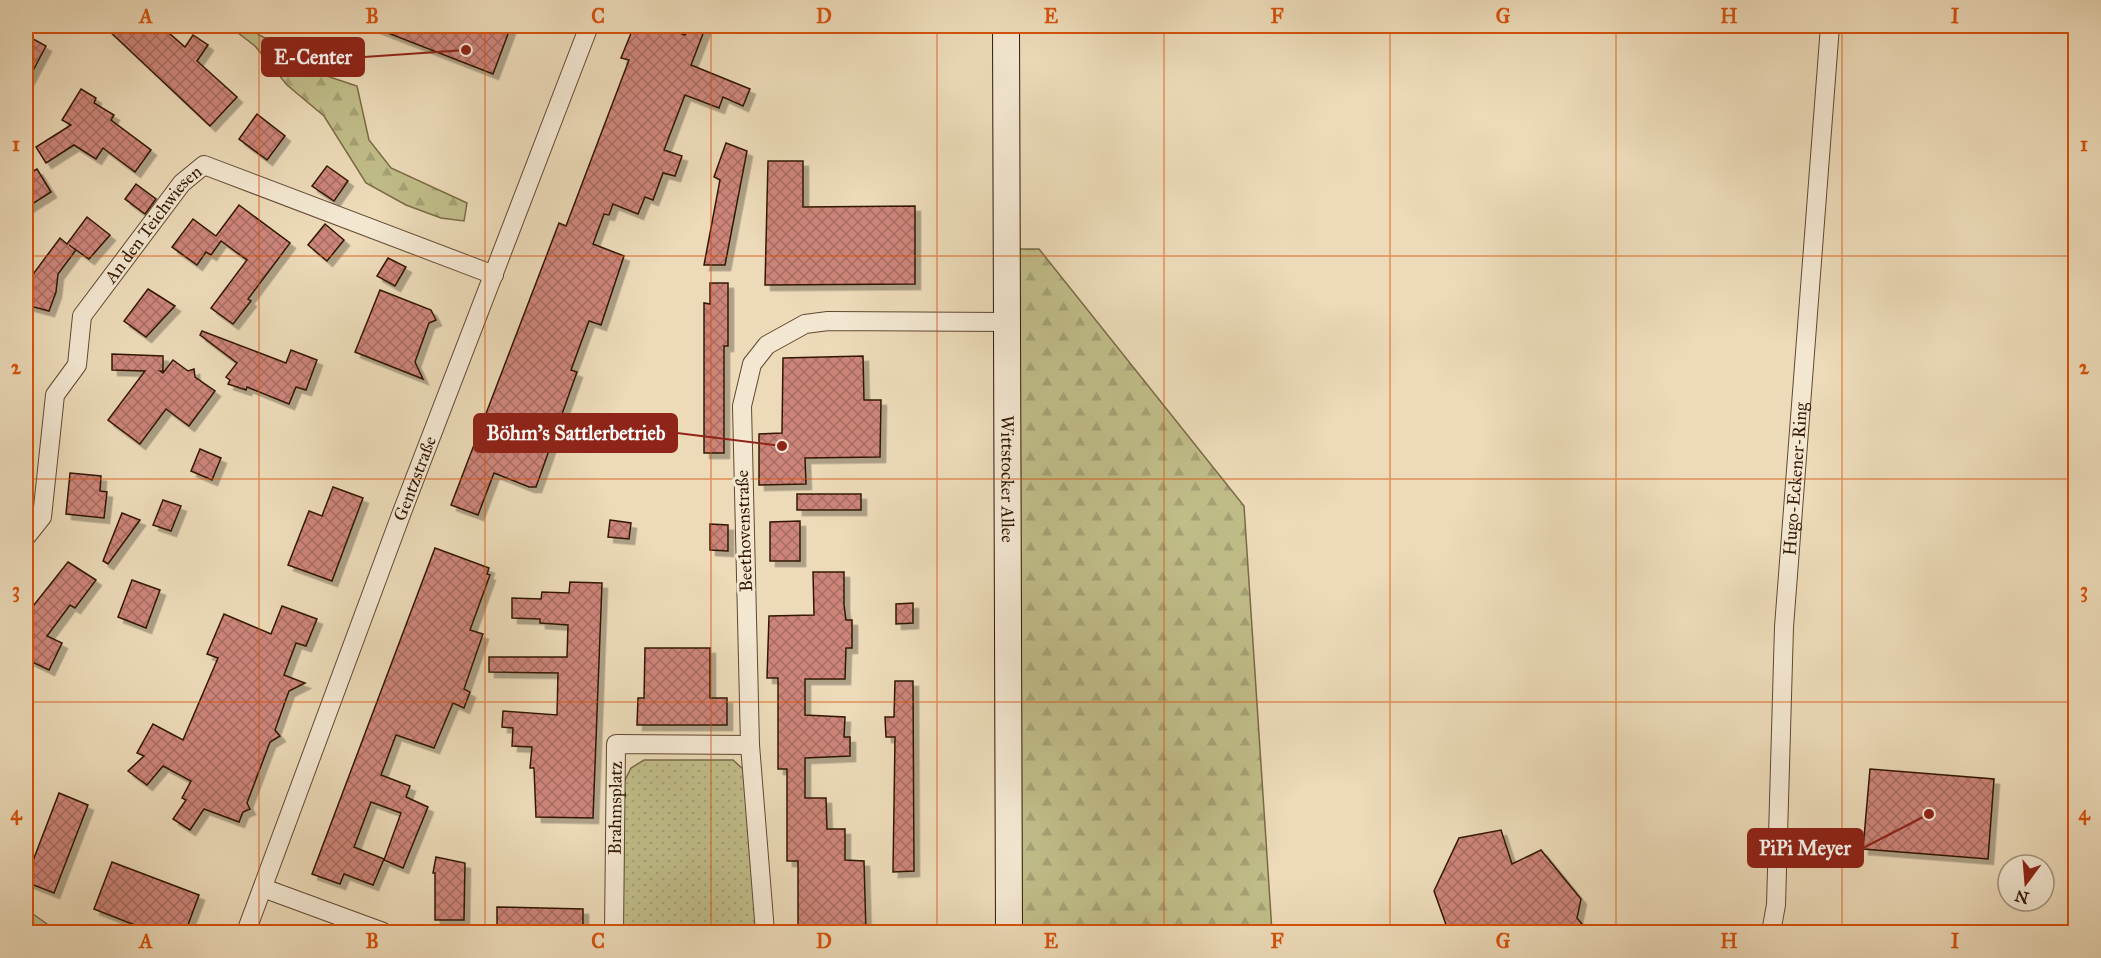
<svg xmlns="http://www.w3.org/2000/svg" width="2101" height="958" viewBox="0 0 2101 958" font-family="'IM FELL Great Primer',serif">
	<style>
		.grass { fill: url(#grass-dots); stroke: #7a6a46; stroke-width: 1.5 }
		.forest { fill: url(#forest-firs); stroke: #7a6a46; stroke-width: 1.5 }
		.building { fill: url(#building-cross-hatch); stroke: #331804; stroke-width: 1.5; filter: url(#shadow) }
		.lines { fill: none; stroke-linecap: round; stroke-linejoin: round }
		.minor-casing { stroke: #614831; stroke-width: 20 }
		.secondary-casing { stroke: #331804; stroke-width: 28 }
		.minor { stroke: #f3e7d1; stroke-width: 18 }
		.secondary { stroke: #f3e7d1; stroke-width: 26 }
		.grid { fill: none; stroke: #d6520b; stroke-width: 1.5; stroke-opacity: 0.55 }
		.labels { text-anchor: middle; stroke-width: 6; stroke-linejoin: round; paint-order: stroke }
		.street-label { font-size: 18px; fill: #331804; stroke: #f3e7d1 }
		.leader { fill: none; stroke: #8f2418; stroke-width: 2 }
		.callout-dot { fill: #8f2418; stroke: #f3e7d1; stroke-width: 2 }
		.callout { fill: #8f2418; stroke: #8f2418; stroke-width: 2 }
		.callout-label { font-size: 20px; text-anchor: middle; font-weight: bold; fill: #fff }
		.neatline { fill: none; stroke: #d6520b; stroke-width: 2 }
		.grid-label { font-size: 20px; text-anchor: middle; font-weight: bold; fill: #d6520b }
	</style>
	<defs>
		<pattern id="grass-dots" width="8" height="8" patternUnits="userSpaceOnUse" patternTransform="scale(1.5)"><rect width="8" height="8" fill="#c0bd89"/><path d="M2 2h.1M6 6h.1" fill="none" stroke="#a5a275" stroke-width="1.8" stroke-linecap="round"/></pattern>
		<pattern id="forest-firs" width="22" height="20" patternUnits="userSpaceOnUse" patternTransform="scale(1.5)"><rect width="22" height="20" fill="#c0bd89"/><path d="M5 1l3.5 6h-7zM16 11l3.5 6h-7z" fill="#a5a275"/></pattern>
		<pattern id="building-cross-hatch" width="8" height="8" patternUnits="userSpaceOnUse" patternTransform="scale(1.5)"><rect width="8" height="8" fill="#cd857a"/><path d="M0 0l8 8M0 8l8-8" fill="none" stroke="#a76c62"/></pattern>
		<filter id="shadow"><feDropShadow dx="5.5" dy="5.5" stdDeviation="0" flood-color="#0004"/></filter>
	</defs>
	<rect width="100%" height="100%" fill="#ecdab8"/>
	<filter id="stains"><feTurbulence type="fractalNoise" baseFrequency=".00333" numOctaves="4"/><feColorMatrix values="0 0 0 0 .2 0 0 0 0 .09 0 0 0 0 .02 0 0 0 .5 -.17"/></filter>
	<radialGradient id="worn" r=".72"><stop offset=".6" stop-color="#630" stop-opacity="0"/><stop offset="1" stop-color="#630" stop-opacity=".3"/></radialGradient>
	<g class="grass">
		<polygon points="644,760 733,760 744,770 758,932 623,932 624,782 631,768"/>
		<polygon points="26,909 58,932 26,932"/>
	</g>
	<g class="forest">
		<polygon points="229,26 250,26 259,35 308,57 321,74 357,86 369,140 391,168 467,203 464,221 441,218 406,205 366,183 324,116 287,85 255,46"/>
		<polygon points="1017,249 1039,249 1244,506 1272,932 1019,932"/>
	</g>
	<g class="building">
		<polygon points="104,26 161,26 185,47 193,35 208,45 197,61 237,97 210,126"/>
		<polygon points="370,26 511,26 493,74"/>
		<polygon points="634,26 661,26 685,35 689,26 706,26 691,65 750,89 743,106 723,97 719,108 685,95 664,150 682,156 675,176 663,173 653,200 645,197 638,214 613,204 609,215 604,214 593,244 624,256 601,325 589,321 571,370 577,372 536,487 529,487 494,473 478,515 451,505 559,223 566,226 629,60 621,58"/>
		<polygon points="26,35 46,46 26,84"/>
		<polygon points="81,89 96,98 94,103 114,115 111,120 151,150 135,172 103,148 96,159 74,145 46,163 36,147 71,125 62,120"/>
		<polygon points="257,114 285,136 267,160 239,139"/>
		<polygon points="726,143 747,151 725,265 704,265 720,180 714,177"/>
		<polygon points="768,161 803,161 803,207 915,206 915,284 765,285"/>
		<polygon points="327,166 348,181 334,201 312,186"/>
		<polygon points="37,169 51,192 26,208 26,175"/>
		<polygon points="136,184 156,199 145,214 125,199"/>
		<polygon points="239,205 290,243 248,299 251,301 233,324 211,308 247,260 221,241 211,255 206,252 197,265 172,247 193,219 216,236"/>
		<polygon points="87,217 110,235 89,259 69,245 76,250 58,274 56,292 49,311 26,305 28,281 60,238 67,244"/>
		<polygon points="325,224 344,240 327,261 308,245"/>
		<polygon points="388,258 406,267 395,286 377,276"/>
		<polygon points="710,283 728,283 728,346 724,346 724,453 704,453 704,303 710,304"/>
		<polygon points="148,289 175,306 146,337 124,321"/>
		<polygon points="380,290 431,310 436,320 429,323 415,362 423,379 355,352"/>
		<polygon points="202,331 286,363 291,350 317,360 306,390 296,387 289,404 247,387 246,390 228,384 230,380 226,377 237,363 200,335"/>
		<polygon points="112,354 163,356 163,371 160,371 163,373 173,360 188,371 194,369 195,377 215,391 189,426 166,409 140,444 108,420 145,371 112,370"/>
		<polygon points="863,356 864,400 881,400 880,457 805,458 806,484 759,485 759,434 782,433 783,358"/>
		<polygon points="200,449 221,458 212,480 191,471"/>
		<polygon points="70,473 101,476 100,491 107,492 104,518 66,514"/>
		<polygon points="333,487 363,498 332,581 288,565 309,511 322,516"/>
		<rect x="797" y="494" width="64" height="16"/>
		<polygon points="163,500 181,506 171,531 153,525"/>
		<polygon points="122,513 140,520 108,564 103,561"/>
		<polygon points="610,520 631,523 629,539 608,537"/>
		<polygon points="800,521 800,561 770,561 770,522"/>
		<polygon points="710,524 728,525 728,551 710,550"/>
		<polygon points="435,548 489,568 487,574 490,575 470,630 483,634 464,689 470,692 464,708 453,703 434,748 396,735 381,775 410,786 406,797 428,807 403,868 384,860 401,813 371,802 354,847 384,859 373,885 344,874 340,884 312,874"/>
		<polygon points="68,562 96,580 75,608 70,605 47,636 62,643 49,670 26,659 26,615"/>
		<polygon points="813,572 844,572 844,605 846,620 852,620 852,648 846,648 845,679 805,679 805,715 845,717 844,737 850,737 850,756 805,758 805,798 826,798 827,829 845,829 845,860 864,861 866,933 798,933 798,861 787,861 787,769 778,769 778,678 767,678 769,616 814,615"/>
		<polygon points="132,580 160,590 146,628 118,617"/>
		<polygon points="570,582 602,583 593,818 536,817 534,768 530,768 532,747 512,746 513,728 502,727 503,711 557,715 558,673 489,672 489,657 567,657 568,625 540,623 540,619 512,618 512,598 541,599 542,592 569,593"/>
		<polygon points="913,603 913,623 896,624 896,604"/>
		<polygon points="282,606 317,619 306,646 296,643 284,675 305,683 289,691 275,730 280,736 270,742 247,803 250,809 243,812 239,822 204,809 190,830 173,819 186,800 182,798 191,781 163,766 147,785 128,771 144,756 137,753 153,724 183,740 218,658 207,654 224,614 271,634"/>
		<polygon points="645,648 710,648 710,698 727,698 727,725 637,725 638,698 644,698"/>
		<polygon points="895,681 913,681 914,871 893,872 895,737 886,737 885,717 894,717"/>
		<polygon points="1870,769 1994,779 1988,859 1863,849"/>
		<polygon points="59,793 88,805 54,893 26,882 26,879"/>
		<polygon points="1501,830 1512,864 1541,850 1581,899 1577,918 1582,924 1572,933 1449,933 1434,891 1459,838"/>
		<polygon points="436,857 465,863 464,920 435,920 435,873 433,873"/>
		<polygon points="112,862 199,895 185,933 155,933 94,909"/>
		<polygon points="497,907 583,909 583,933 497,932"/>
	</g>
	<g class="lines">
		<g class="minor-casing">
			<g id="minor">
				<path id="s1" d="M26 537 42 517 55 395 77 365 82 316 182 183 204 165 494 275"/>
				<polyline points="263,888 383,932"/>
				<path id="s2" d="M246 932 402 512 589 26"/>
				<path id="s3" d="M614 932 616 744 750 745"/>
				<polyline points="765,932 750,745 742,406 752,364 767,345 805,324 828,321 1007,322"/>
				<path id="s4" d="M1771 932 1776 905 1784 627 1830 26"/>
			</g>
		</g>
		<g class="secondary-casing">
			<g id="secondary">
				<path id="s5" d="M1006 26 1009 932"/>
			</g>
		</g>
		<use href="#minor" class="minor"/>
		<use href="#secondary" class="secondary"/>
	</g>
	<path class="grid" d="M259 26V932M485 26V932M711 26V932M937 26V932M1164 26V932M1390 26V932M1616 26V932M1842 26V932M26 256H2076M26 479H2076M26 702H2076"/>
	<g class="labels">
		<g class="street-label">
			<text dy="6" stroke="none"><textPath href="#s1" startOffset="351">An den Teichwiesen</textPath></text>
			<text dy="6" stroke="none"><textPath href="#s2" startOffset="484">Gentzstraße</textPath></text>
			<text dy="6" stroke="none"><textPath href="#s5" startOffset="453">Wittstocker Allee</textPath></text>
			<text dy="6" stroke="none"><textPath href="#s4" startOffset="454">Hugo-Eckener-Ring</textPath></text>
			<text transform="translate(744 531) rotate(-92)" y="6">Beethovenstraße</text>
			<text dy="6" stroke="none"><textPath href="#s3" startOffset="124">Brahmsplatz</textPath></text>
		</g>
	</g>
	<path class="leader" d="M466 50L364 57M782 446L677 433M1929 814L1863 848"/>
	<g class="callout-dot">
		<circle cx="466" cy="50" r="6"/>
		<circle cx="782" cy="446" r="6"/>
		<circle cx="1929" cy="814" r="6"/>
	</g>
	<g class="callout">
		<rect x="262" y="38" width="102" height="38" rx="6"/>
		<rect x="474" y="414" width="203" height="38" rx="6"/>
		<rect x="1748" y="829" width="115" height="38" rx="6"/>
	</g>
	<g class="callout-label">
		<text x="313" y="64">E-Center</text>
		<text x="576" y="440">Böhm’s Sattlerbetrieb</text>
		<text x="1805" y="855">PiPi Meyer</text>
	</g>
	<rect width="2101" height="958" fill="none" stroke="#ecdab8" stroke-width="66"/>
	<g transform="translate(2026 883) rotate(196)"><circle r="28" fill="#f3e7d1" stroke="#a6947f" stroke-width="1.5"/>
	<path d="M0-4.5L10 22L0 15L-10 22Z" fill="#8f2418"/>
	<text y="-9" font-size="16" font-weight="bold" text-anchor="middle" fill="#331804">N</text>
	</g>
	<rect x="33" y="33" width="2035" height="892" class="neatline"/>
	<g class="grid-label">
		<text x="146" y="23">A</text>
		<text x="372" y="23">B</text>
		<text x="598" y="23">C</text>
		<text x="824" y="23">D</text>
		<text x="1051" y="23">E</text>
		<text x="1277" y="23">F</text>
		<text x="1503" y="23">G</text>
		<text x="1729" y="23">H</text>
		<text x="1955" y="23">I</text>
		<text x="16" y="151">1</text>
		<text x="2084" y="151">1</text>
		<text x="16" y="374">2</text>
		<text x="2084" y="374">2</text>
		<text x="16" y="597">3</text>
		<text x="2084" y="597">3</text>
		<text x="16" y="820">4</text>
		<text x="2084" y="820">4</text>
		<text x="146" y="948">A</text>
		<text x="372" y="948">B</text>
		<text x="598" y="948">C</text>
		<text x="824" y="948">D</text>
		<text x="1051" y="948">E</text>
		<text x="1277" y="948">F</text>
		<text x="1503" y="948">G</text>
		<text x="1729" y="948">H</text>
		<text x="1955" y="948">I</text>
	</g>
	<rect width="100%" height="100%" filter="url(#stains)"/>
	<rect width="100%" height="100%" fill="url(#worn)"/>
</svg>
